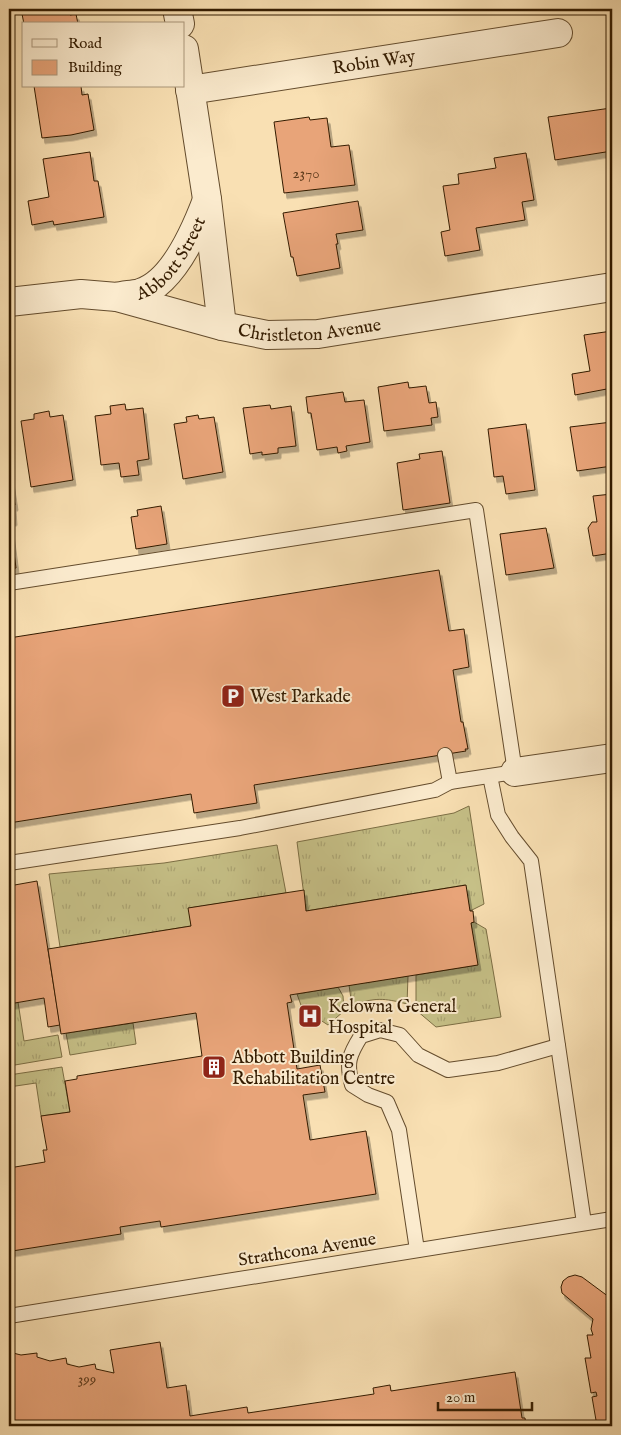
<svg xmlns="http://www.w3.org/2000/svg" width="621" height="1435" viewBox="0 0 621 1435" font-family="'IM FELL English',serif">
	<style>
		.grass { fill: url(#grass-tufts); stroke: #7c6e44 }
		.building { fill: #e8a479; stroke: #331b00; filter: url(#shadow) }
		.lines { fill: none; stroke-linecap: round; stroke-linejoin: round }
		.lane-casing { stroke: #644c2d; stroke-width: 16 }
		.street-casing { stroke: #644c2d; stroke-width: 30 }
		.lane { stroke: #fbebce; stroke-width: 14 }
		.street { stroke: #fbebce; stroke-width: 28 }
		.labels { text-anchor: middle; stroke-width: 4; stroke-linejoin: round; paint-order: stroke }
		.number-label { font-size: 15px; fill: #603d1e }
		.street-label { font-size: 18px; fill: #331b00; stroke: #fbebce }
		.poi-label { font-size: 18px; fill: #331b00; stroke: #fbebce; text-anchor: start }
	</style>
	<defs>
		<pattern id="grass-tufts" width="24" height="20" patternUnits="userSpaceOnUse" patternTransform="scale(1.25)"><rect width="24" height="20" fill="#c6c087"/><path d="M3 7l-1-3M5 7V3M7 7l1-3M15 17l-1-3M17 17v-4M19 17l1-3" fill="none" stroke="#aba473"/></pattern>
		<filter id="shadow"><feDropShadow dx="3" dy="5.5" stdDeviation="0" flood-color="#0004"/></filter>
	</defs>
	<rect width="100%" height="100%" fill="#f9e0b3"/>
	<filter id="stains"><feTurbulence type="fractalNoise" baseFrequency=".004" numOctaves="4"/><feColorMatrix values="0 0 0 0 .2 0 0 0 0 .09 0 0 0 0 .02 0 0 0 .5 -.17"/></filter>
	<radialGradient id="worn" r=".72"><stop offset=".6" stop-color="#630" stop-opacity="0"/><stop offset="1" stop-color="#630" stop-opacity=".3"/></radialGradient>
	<g class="grass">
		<polygon points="469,806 484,904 470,911 465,885 306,911 297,842 454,813"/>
		<polygon points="277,845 286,893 189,908 191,926 60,947 49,874 164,863"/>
		<polygon points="474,922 486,929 501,1017 436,1027 416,1010 416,975 477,965 471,923"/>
		<path d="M408 976 407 1004C384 998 374 997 352 1006L349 985Z"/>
		<polygon points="338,987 343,996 344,1011 328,1025 302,1008 297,994"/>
		<polygon points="18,1002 24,1041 58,1035 62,1057 9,1066 9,1004"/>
		<polygon points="133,1023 136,1044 70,1055 66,1033"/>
		<polygon points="62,1067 70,1112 41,1116 36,1083 9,1087 9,1075"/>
	</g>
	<g class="building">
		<polygon points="21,9 69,9 70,15 76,14 78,24 24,24"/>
		<polygon points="34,86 81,86 82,95 88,94 94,130 71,135 42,138"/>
		<polygon points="611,108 612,151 555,160 548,117"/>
		<polygon points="309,117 310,120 327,118 331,147 349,145 355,185 284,193 274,122"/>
		<polygon points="90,152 94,181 98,181 104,217 54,225 53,221 32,225 28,201 49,197 43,159"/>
		<polygon points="526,153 534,200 522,202 525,220 476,228 480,250 445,256 441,232 450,230 443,186 459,184 458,174 496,168 494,158"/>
		<polygon points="358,201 363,230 336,234 338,244 336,244 340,268 297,276 293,257 291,257 283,213"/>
		<polygon points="612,331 612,388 575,395 572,374 590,371 584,335"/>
		<polygon points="408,382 409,388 426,386 429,403 436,402 438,417 431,418 432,425 384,431 378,387"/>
		<polygon points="343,392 345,402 364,400 370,442 346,446 347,451 338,453 337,447 317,450 311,413 308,413 306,397"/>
		<polygon points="125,404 126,410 143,408 149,459 137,461 139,475 121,477 119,463 101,465 95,416 111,414 110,406"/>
		<polygon points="270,405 271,409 291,406 296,446 278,448 278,453 262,455 262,452 250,454 243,408"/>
		<polygon points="49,411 50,417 63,415 73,480 31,487 21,421 34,419 34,414"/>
		<polygon points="198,415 199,419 214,417 223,472 183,479 174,424 187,422 186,417"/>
		<polygon points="612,422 612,466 577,471 570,427"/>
		<polygon points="526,424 535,490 506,494 503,476 494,477 488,429"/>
		<polygon points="442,451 450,503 403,510 397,463 420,459 419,454"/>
		<polygon points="9,465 15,505 13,506 14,520 9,521"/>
		<polygon points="612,494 612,553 593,556 588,528 592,522 597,522 593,496"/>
		<polygon points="161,506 167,544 136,549 131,517 138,516 137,510"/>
		<polygon points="546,528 554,568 506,575 500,534"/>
		<polygon points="11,530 16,568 9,569 9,531"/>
		<polygon points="439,570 449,631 464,629 469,667 453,670 461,722 463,722 468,749 465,749 466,751 254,785 257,803 194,813 191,794 9,823 9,638"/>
		<polygon points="37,881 60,1025 48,1027 44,998 9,1004 9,886"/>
		<polygon points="466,885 470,911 473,911 474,922 471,923 478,965 290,995 292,1002 287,1003 297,1069 320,1065 325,1092 303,1095 310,1140 366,1131 376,1194 161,1227 160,1221 120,1227 121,1234 12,1251 9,1233 9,1168 45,1162 43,1150 47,1150 41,1116 70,1112 65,1081 77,1079 77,1076 202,1056 196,1013 61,1034 48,949 191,926 188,908 304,890 306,911"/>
		<polygon points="575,1275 582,1277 609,1297 612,1294 612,1426 597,1426 592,1397 597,1396 596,1392 591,1393 585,1358 591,1358 587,1335 593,1335 591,1329 593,1319 562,1293 561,1287 563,1281 568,1277"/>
		<polygon points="160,1342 167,1388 186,1385 190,1416 247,1407 248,1413 374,1394 373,1388 390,1385 391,1391 515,1372 522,1418 525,1418 526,1426 9,1426 9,1352 21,1355 37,1353 37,1357 50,1361 66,1358 67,1364 79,1367 95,1364 96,1369 114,1373 110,1350"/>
	</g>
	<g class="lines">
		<g class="lane-casing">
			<g id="lane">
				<polyline points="9,583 476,510 515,772 450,782 435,790 240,828 9,863"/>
				<polyline points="445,755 450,782"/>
				<polyline points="490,776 498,815 512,837 531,861 584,1223"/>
				<path d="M417 1250 399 1130 387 1102 368 1095 352 1085C346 1063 349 1055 361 1036L380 1030 400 1035 418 1055 448 1070 498 1063 558 1046"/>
				<polyline points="9,1316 612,1219"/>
			</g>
		</g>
		<g class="street-casing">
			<g id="street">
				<polyline points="177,9 180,24"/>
				<polyline points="184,49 207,199 222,326"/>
				<path id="s1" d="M190 90 558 33"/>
				<path id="s2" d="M117 297C124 295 132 295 140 293 173 283 196 229 207 200"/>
				<path id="s3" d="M9 302 81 294 117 297 222 326 267 335 318 334 612 287"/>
				<polyline points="515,772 612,758"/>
			</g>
		</g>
		<use href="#lane" class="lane"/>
		<use href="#street" class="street"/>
	</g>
	<defs>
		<g id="parking-square" transform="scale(1.25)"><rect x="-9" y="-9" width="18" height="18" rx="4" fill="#8f2418" stroke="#fbebce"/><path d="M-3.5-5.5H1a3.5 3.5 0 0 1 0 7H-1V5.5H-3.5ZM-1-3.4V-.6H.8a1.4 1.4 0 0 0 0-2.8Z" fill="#fff"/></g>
		<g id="hospital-square" transform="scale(1.25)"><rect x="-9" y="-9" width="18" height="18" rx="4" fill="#8f2418" stroke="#fbebce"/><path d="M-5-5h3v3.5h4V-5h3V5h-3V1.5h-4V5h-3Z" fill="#fff"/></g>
		<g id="building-square" transform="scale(1.25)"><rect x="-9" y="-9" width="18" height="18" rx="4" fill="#8f2418" stroke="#fbebce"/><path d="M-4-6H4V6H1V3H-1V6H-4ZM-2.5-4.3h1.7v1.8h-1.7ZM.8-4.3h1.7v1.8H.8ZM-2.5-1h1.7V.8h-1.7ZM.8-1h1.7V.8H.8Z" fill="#fff"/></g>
	</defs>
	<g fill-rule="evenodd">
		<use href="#parking-square" x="233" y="696"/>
		<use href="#hospital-square" x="310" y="1016"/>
		<use href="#building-square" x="214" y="1067"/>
	</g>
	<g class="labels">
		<g class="number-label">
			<text x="306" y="178">2370</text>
			<text x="87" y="1384">399</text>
		</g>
		<g class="street-label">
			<text dy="6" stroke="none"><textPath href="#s1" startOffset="186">Robin Way</textPath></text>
			<text dy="6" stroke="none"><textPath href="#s2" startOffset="71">Abbott Street</textPath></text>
			<text dy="6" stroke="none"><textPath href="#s3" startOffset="306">Christleton Avenue</textPath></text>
			<text transform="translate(307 1249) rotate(-9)" y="6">Strathcona Avenue</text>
		</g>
		<g class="poi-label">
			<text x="250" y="702">West Parkade</text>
			<text x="328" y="1012">Kelowna General<tspan x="328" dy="21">Hospital</tspan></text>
			<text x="232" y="1063">Abbott Building<tspan x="232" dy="21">Rehabilitation Centre</tspan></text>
		</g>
	</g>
	<rect width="621" height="1435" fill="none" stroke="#f9e0b3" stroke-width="30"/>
	<rect x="10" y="10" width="601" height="1415" fill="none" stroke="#331b00" stroke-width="2.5"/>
	<rect x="15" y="15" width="591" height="1405" fill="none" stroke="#331b00"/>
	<rect x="22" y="22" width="162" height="65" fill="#fbebce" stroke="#ab987c"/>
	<rect x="32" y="39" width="25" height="8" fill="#fbebce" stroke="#ab987c"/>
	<text x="68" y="48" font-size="15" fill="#331b00">Road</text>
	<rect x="32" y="60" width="25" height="15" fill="#e8a479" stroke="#ab987c"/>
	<text x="68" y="72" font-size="15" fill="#331b00">Building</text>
	<path d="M438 1402v8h94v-8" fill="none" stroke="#331b00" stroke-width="2.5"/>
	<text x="446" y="1402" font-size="15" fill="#331b00" stroke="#fbebce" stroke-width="4" paint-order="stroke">20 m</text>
	<rect width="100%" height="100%" filter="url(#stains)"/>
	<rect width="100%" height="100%" fill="url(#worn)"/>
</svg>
